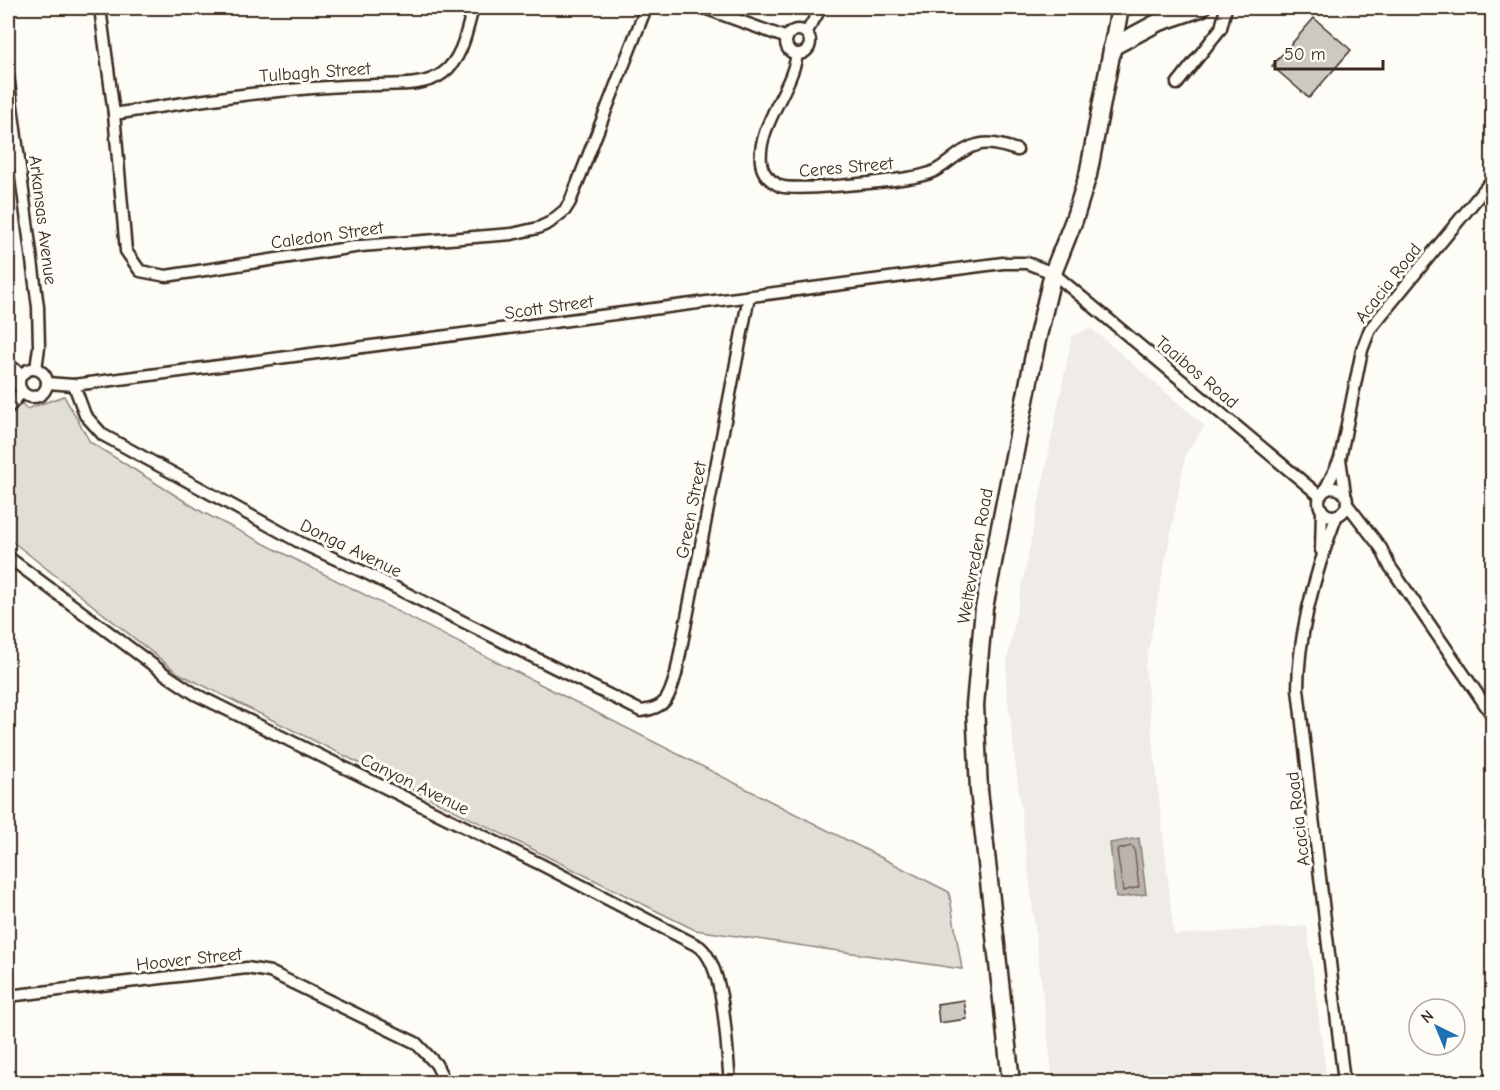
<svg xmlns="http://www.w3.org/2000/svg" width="1500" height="1090" viewBox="0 0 1500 1090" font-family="'Comic Neue',sans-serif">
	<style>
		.built { fill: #efece7 }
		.green { fill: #e1ded7; stroke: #8e847a; stroke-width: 1.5 }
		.water { fill: #bbb4ad; stroke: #887d74; stroke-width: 1.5 }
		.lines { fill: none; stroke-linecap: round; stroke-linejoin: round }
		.shore { stroke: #6e6157; stroke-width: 1.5 }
		.building { fill: #cdc8c2; stroke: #3b2a1e; stroke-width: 1.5 }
		.street-casing { stroke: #3b2a1e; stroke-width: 15 }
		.secondary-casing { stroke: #3b2a1e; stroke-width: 21 }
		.street { stroke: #fdfcf7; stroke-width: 10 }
		.secondary { stroke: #fdfcf7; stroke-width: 16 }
		.labels { text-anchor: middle; stroke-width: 6; stroke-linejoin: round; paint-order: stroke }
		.street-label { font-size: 18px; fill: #3b2a1e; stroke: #fdfcf7 }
	</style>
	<rect width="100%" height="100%" fill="#fdfcf7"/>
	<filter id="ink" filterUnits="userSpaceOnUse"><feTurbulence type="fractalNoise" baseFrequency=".0167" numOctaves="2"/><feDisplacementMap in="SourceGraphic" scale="12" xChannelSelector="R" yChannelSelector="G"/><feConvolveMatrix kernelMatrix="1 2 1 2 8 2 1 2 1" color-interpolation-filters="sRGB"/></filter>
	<g filter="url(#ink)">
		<polygon class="built" points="1091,328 1205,426 1186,453 1145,667 1174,935 1307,926 1327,1082 1053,1082 1006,682 1007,660 1072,336"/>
		<polygon class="green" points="8,389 27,409 64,396 90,442 202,512 949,892 962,969 695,930 178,673 8,538"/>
		<polygon class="water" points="1139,838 1146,894 1116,898 1110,843"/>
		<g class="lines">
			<polygon class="shore" points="1131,846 1134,848 1139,887 1123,891 1117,850"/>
		</g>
		<g class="building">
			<polygon points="1314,18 1351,50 1309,98 1272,66"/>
			<polygon points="964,1000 967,1019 939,1023 937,1004"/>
		</g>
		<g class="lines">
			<g class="street-casing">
				<g id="street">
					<polyline points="100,8 114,114 126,251 140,271 166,276 361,246 512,234 538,228 549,223 565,210 570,202 646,8"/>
					<polyline points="704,8 787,38"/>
					<circle cx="798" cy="42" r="12"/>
					<polyline points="806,33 821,8"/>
					<path d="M797 54C792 89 757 127 761 162 762 173 770 181 780 186 796 192 912 180 930 173 947 167 959 149 977 145 990 141 1004 146 1017 150"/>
					<polyline points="8,75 38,307 39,347 36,369"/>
					<polyline points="1177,84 1221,28 1226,8"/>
					<path d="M114 114C200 100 285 87 373 85 395 84 425 87 443 73 463 58 467 29 473 8"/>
					<polyline points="8,364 22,375"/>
					<circle cx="33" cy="383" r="14"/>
					<polyline points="47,383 74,385 1003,263 1027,263 1053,273 1320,496"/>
					<path d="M74 385 85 415 103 435 301 543 370 575 641 711C667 708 669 697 676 674L749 296"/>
					<polyline points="8,408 22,392"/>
					<polyline points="1340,459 1345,493"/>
					<circle cx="1333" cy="502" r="14"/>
					<polyline points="1325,490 1340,459 1362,350 1370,329 1492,180"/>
					<polyline points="1347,504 1381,548 1389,565 1492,715"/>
					<path d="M1337 515C1316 570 1298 631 1298 689L1344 1082"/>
					<polyline points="1321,550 1322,510"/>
					<path d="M8 557 165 674 195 694 542 865 700 947C726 969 726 1048 730 1082"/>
					<polyline points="8,996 247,968 270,972 416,1043 436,1064 445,1082"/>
				</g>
			</g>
			<g class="secondary-casing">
				<g id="secondary">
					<polyline points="1112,47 1157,23 1201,8"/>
					<polyline points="1011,1082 979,790 975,705 984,608 1037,340 1053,273 1074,220 1088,175 1120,8"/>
				</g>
			</g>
			<use href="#street" class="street"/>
			<use href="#secondary" class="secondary"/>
		</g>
	</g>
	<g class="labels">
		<g class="street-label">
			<text transform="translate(315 72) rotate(-4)" y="6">Tulbagh Street</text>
			<text transform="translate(846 167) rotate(-5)" y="6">Ceres Street</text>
			<text transform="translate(43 220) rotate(83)" y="6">Arkansas Avenue</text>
			<text transform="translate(327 235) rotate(-8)" y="6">Caledon Street</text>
			<text transform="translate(1388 283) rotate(-52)" y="6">Acacia Road</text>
			<text transform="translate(549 307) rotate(-8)" y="6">Scott Street</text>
			<text transform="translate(1197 372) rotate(40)" y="6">Taaibos Road</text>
			<text transform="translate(691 510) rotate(-79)" y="6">Green Street</text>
			<text transform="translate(351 548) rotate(26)" y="6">Donga Avenue</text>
			<text transform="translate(975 556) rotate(-80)" y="6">Weltevreden Road</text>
			<text transform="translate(415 784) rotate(26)" y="6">Canyon Avenue</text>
			<text transform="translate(1298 819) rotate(-97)" y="6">Acacia Road</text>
			<text transform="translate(189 959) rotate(-6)" y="6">Hoover Street</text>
		</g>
	</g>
	<rect width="1500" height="1090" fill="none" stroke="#fdfcf7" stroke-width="30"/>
	<rect x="15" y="15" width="1470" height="1060" fill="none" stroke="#3b2a1e" stroke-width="2" filter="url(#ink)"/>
	<g transform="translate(1437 1027) rotate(317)"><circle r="28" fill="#fdfcf7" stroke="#afa8a0" stroke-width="1.5"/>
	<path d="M0-4.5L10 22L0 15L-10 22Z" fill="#1f6fb2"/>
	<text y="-9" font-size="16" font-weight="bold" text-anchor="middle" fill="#3b2a1e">N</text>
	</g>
	<path d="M1275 60v9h108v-9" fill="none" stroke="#3b2a1e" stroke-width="3"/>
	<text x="1284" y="60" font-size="18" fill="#3b2a1e" stroke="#fdfcf7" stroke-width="4.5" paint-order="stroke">50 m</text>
</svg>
